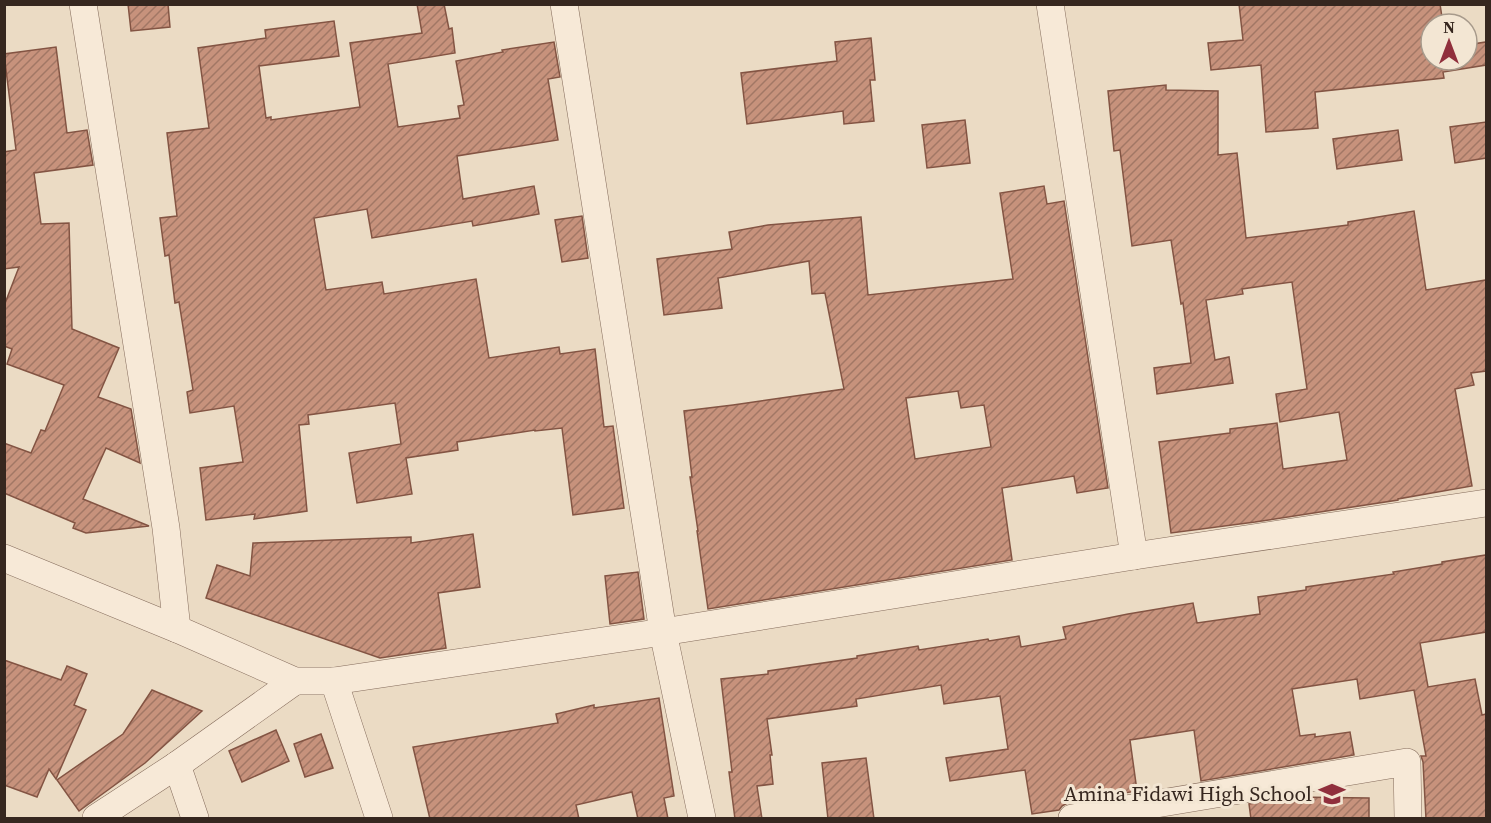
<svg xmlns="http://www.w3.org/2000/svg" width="1491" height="823" viewBox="0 0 1491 823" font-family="'Source Serif 4',serif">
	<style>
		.building { fill: url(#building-hatch); stroke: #835443; stroke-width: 1.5; fill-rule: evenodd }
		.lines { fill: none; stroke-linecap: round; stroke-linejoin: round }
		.minor-casing { stroke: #856c5c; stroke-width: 28 }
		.minor { stroke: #f7e9d7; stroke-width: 27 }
		.labels { text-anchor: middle; stroke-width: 6; stroke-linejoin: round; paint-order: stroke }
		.poi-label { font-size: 21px; fill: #36271f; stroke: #f3e6d3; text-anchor: end }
	</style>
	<defs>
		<pattern id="building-hatch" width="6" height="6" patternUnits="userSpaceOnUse" patternTransform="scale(1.5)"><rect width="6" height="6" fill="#c7927c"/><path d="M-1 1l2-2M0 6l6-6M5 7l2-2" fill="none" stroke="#a27765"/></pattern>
	</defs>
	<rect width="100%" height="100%" fill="#ebdbc4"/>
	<g class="building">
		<polygon points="128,4 168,4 170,27 131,31"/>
		<polygon points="417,4 444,4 449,29 452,28 455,53 388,64 398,127 460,118 458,106 464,105 456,61 503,52 502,50 554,42 560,77 548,79 558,140 457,156 463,199 534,186 539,214 473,226 472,221 372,238 367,209 314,218 326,290 382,282 384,294 476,279 489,358 559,347 560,354 595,349 604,427 613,426 624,508 573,515 562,428 535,431 535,430 457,442 458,450 406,458 412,494 357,503 349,453 401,444 395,403 308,415 309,424 299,425 307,511 254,519 255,514 206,520 200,468 243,462 234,406 190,413 187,392 193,390 179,302 175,303 169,255 165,256 160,218 177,216 167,133 209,128 198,48 266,38 265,30 334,21 339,56 259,66 266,118 271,117 271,120 360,107 350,43 422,33"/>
		<polygon points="1239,4 1440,4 1443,24 1431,24 1431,60 1467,60 1467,45 1486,42 1486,65 1443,72 1444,78 1315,92 1318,128 1266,132 1261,65 1211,70 1208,43 1243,40"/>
		<polygon points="871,38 875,80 870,80 874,121 844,124 843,111 747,124 741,73 837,61 835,42"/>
		<polygon points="56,47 67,133 87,130 93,165 34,173 41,224 69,223 72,329 119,348 98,397 131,409 140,463 106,448 83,499 149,526 86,533 73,528 75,523 4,493 4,443 31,453 41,430 45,431 64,385 7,364 12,349 4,346 4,306 19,267 4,269 4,152 16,150 4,54"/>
		<polygon points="1166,85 1166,90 1218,91 1218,155 1237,153 1246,238 1348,225 1348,222 1414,211 1426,290 1486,280 1486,371 1471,373 1474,385 1455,389 1472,486 1398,499 1398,500 1255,522 1171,533 1159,442 1230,433 1230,429 1277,423 1283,469 1347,460 1339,412 1280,422 1276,394 1307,389 1292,282 1242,289 1243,294 1206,300 1215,360 1229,357 1233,383 1157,394 1154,368 1191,363 1183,303 1181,304 1171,240 1132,246 1120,150 1114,151 1108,91"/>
		<polygon points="965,120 970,163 927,168 922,125"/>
		<polygon points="1486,122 1486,158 1455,163 1450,127"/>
		<polygon points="1398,130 1402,160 1337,169 1333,139"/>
		<path d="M1044 186 1047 204 1064 201 1108 488 1077 493 1074 476 1002 488 1012 560 708 609 697 531H698L690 477H692L684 411 733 405 844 389 825 293 812 294 809 261 718 278 722 308 664 315 657 259 732 249 729 232 768 225 861 217 868 295 1013 279 1000 193ZM958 391 961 408 984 405 991 447 915 459 906 398Z"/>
		<polygon points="582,216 588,258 562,262 555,220"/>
		<polygon points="473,534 480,587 438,593 446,648 380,658 206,598 217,565 250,576 253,543 411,537 411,543"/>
		<polygon points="1486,555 1486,632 1420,643 1428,687 1475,679 1482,715 1486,714 1486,819 1426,819 1423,762 1421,756 1426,756 1414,690 1360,699 1357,679 1292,689 1300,736 1315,734 1315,737 1350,732 1354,755 1201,781 1194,730 1130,740 1137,791 1069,802 1062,806 1059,810 1032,814 1025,770 950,781 946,758 1008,749 1000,696 944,704 941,685 856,699 857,706 767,719 772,755 770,755 773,784 757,786 762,819 735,819 729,772 732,772 721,679 768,674 768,671 857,658 857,656 918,646 919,650 988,639 989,641 1019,636 1021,647 1066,639 1063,627 1128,614 1193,603 1197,623 1260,614 1258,597 1306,590 1306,587 1394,574 1393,572 1442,564 1442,562"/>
		<polygon points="638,572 644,619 610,624 605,576"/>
		<polygon points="4,660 61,680 67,666 87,674 74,705 86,710 56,779 49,769 37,797 4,785"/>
		<polygon points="152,690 202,711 145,763 79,811 57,780 123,734"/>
		<polygon points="659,698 674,796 664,798 668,819 638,819 632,792 576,805 579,819 430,819 413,747 558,723 556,714 594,705 594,708"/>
		<polygon points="276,730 289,761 242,782 229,751"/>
		<polygon points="321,734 333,768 305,777 294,744"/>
		<polygon points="866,758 874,819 828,819 822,763"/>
		<polygon points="1293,797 1369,798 1369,819 1251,819 1249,804"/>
	</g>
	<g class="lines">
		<g class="minor-casing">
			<g id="minor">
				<polyline points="83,4 166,528 177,629"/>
				<polyline points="564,4 663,632 702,818"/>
				<polyline points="1050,4 1134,556"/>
				<polyline points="4,558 177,629 295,681 334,681 663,632 1134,556 1486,503"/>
				<polyline points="334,681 379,818"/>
				<polyline points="177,765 195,818"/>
				<polyline points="96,818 177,765 295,681"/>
				<polyline points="1072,818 1407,762 1408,818"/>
			</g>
		</g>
		<use href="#minor" class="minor"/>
	</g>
	<defs>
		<g id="school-bare" transform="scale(2.07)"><path d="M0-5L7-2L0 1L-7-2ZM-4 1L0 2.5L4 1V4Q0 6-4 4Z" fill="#902f3c" stroke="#f3e6d3" stroke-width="2.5" paint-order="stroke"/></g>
	</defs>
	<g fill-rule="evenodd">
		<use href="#school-bare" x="1332" y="794"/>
	</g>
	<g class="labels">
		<g class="poi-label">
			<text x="1312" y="801">Amina Fidawi High School</text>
		</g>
	</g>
	<rect width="1491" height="823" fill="none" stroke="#36271f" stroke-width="12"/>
	<g transform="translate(1449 42)"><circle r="28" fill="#f3e6d3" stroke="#a79a8b" stroke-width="1.5"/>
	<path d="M0-4.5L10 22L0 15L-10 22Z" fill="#902f3c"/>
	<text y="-9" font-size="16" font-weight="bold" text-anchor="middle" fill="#36271f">N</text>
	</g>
</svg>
